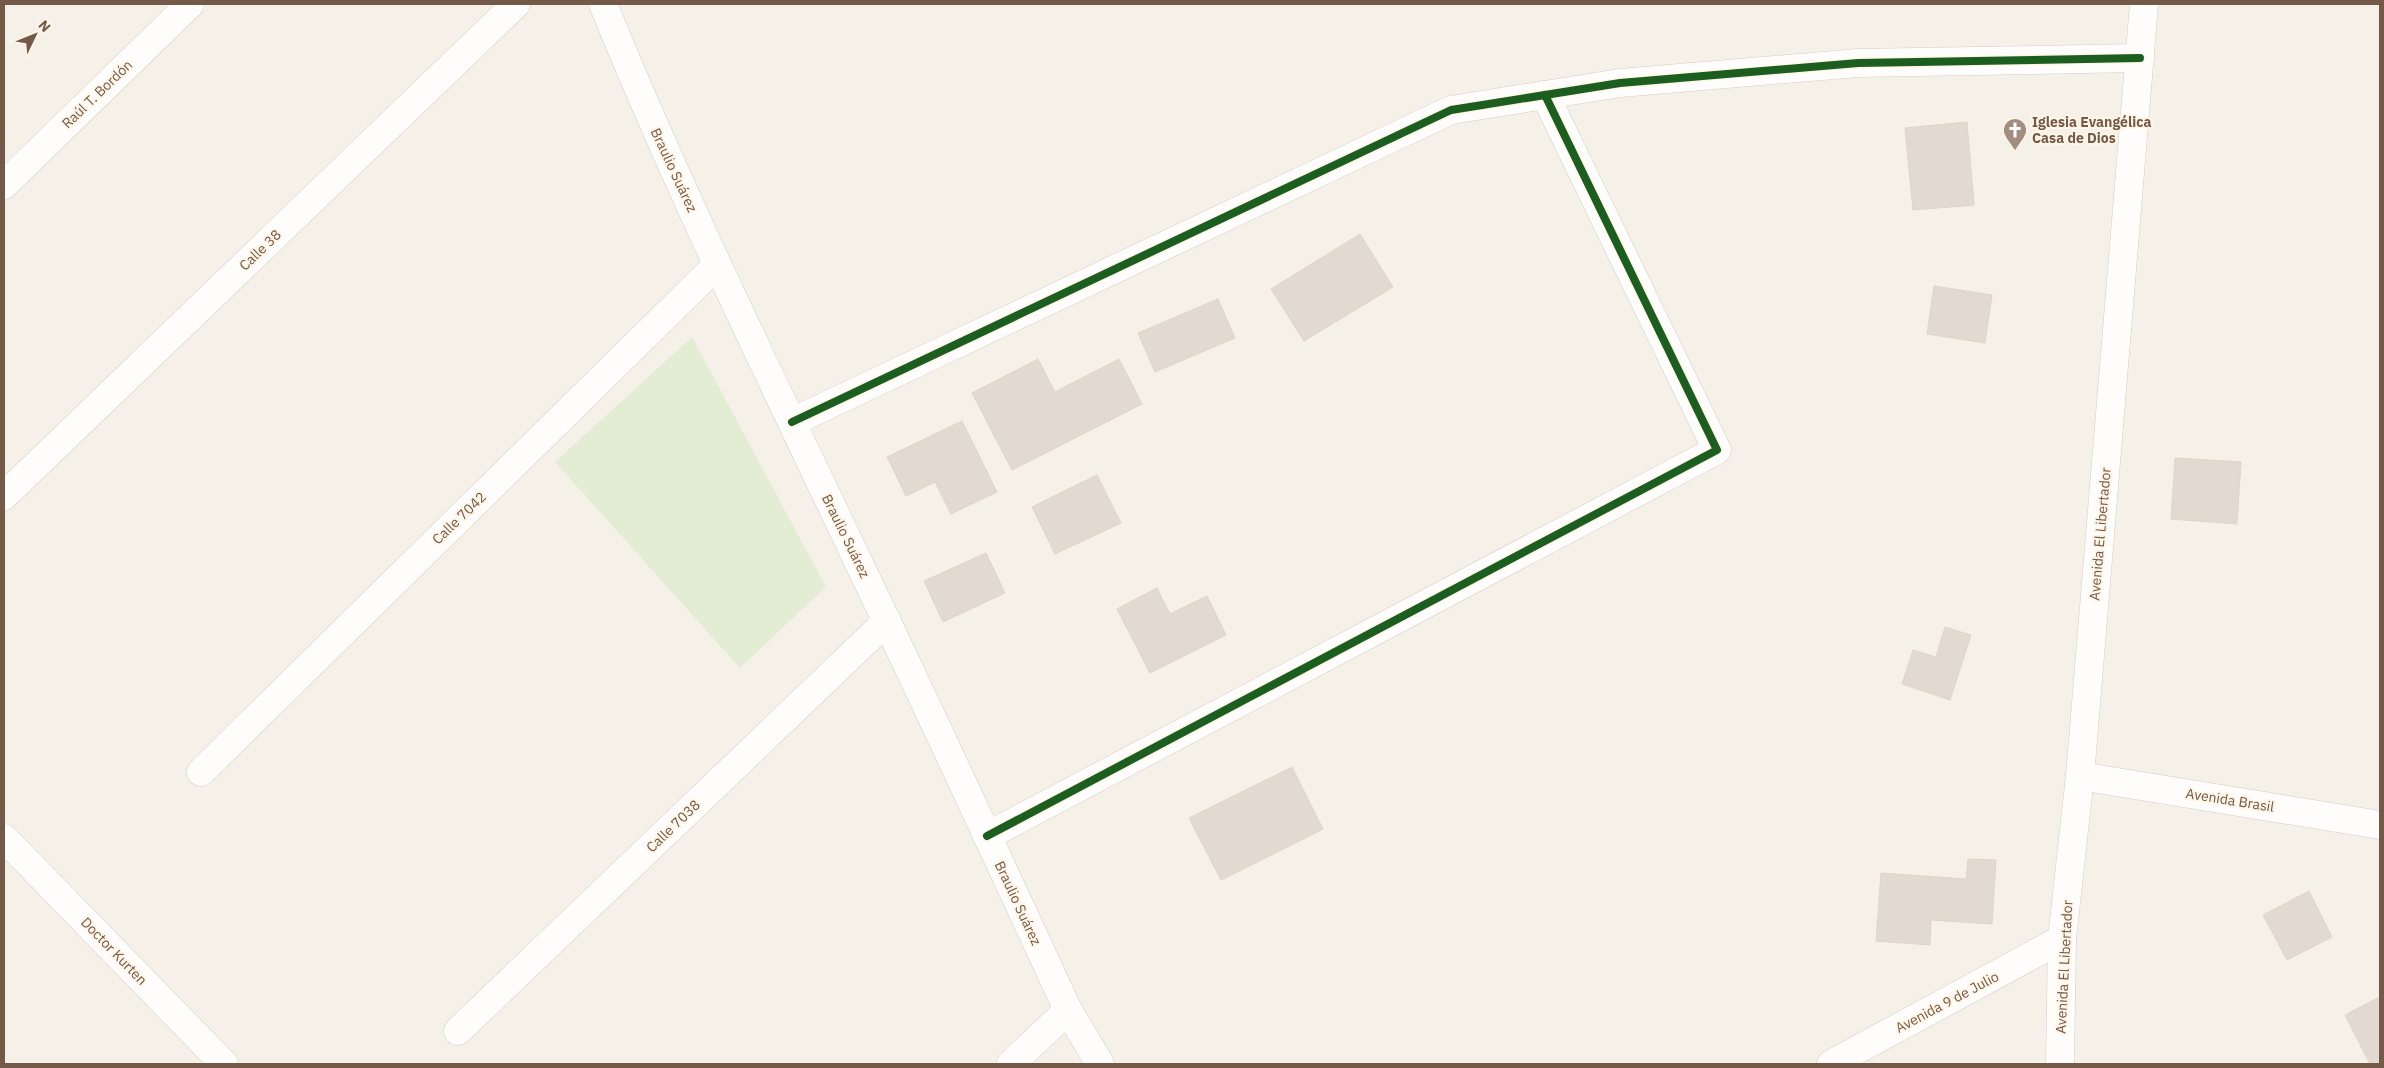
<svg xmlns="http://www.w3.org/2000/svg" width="2384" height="1068" viewBox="0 0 2384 1068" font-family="'IBM Plex Sans',sans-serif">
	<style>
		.green { fill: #e2edd3 }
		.building { fill: #e2d9d0; stroke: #dfd4ca }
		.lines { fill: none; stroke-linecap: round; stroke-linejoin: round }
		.street-casing { stroke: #d4cdc6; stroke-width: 29 }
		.secondary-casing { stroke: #d5cdc5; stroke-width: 29 }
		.street { stroke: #fefdfc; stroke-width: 28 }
		.secondary { stroke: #fefdfc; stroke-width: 28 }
		.cycleway-casing { stroke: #fff6e8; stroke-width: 11 }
		.cycleway { stroke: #1b5e20; stroke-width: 8 }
		.labels { text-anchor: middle; stroke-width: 4; stroke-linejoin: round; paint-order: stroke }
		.street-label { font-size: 14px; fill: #745848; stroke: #fff6e8 }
		.poi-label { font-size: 14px; font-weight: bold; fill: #745848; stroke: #fff6e8; text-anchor: start }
	</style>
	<rect width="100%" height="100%" fill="#f6f1e8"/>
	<polygon class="green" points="692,337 826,587 740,668 555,462"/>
	<g class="building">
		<polygon points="1967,122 1974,205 1913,210 1905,128"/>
		<polygon points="1360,234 1393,287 1304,341 1271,289"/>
		<polygon points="1934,286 1992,295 1985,343 1927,334"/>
		<polygon points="1218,299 1235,338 1155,372 1138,333"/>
		<polygon points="1038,359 1055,392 1119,359 1142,404 1012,470 972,393"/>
		<polygon points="962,421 997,492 951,514 935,482 906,496 887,457"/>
		<polygon points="2175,458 2241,462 2237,524 2171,519"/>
		<polygon points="1097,475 1121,523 1055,554 1032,507"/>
		<polygon points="986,553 1005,593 943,622 924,581"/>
		<polygon points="1157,588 1170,614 1207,596 1226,635 1150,673 1117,609"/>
		<polygon points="1945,627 1971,635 1950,700 1902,684 1913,650 1936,657"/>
		<polygon points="1292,767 1323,829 1221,880 1189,818"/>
		<polygon points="1968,859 1996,860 1992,924 1931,920 1930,945 1876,941 1881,873 1966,879"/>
		<polygon points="2309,891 2332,937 2287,960 2263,915"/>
		<polygon points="2380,997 2380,1064 2370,1064 2345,1015"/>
	</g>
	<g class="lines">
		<g class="street-casing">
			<g id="street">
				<path d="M603 4C682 198 775 386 865 576 934 720 1001 865 1068 1010L1100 1064"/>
				<polyline points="4,185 190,4"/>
				<polyline points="792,422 1451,110 1620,83 1858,63 2140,58"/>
				<polyline points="4,496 516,4"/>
				<polyline points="201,772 717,265"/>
				<polyline points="987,836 1717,450 1545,95"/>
				<polyline points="4,838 224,1064"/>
				<polyline points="458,1031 887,621"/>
				<polyline points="1011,1064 1068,1010"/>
			</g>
		</g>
		<g class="secondary-casing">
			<g id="secondary">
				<polyline points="2080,776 2380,825"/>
				<polyline points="1831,1064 2062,939"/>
				<polyline points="2060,1064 2062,939 2080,776 2144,4"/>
			</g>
		</g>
		<use href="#street" class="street"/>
		<use href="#secondary" class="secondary"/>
		<g class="cycleway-casing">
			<g id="cycleway">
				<polyline points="792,422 1451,110 1620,83 1858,63 2140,58"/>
				<polyline points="987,836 1717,450 1545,95"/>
			</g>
		</g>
		<use href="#cycleway" class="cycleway"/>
	</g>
	<defs>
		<g id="church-pin" transform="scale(1.25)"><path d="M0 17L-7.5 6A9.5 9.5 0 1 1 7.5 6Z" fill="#a28e80" stroke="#fff6e8"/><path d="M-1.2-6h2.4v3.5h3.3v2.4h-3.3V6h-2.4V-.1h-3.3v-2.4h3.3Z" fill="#fff"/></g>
	</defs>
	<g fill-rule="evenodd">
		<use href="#church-pin" x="2015" y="130"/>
	</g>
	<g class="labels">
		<g class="street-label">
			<text transform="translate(97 94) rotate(-44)" y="5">Raúl T. Bordón</text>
			<text transform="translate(674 170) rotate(65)" y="5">Braulio Suárez</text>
			<text transform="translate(260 250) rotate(-44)" y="5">Calle 38</text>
			<text transform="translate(459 518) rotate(-44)" y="5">Calle 7042</text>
			<text transform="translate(2100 534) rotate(-85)" y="5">Avenida El Libertador</text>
			<text transform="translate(846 536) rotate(64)" y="5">Braulio Suárez</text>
			<text transform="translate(2230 800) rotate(9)" y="5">Avenida Brasil</text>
			<text transform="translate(673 826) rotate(-44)" y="5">Calle 7038</text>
			<text transform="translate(1018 903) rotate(65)" y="5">Braulio Suárez</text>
			<text transform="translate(114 951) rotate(46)" y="5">Doctor Kurten</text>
			<text transform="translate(2064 967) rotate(-87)" y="5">Avenida El Libertador</text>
			<text transform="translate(1947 1002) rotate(-28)" y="5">Avenida 9 de Julio</text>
		</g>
		<g class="poi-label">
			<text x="2032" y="127">Iglesia Evangélica<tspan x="2032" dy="16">Casa de Dios</tspan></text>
		</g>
	</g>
	<rect width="2384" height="1068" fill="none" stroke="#745848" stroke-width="10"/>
	<g transform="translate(35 35) rotate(47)" stroke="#fff6e8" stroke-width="4" paint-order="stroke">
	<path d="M0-4L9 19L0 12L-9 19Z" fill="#745848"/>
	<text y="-8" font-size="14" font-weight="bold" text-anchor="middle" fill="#745848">N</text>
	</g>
</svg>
